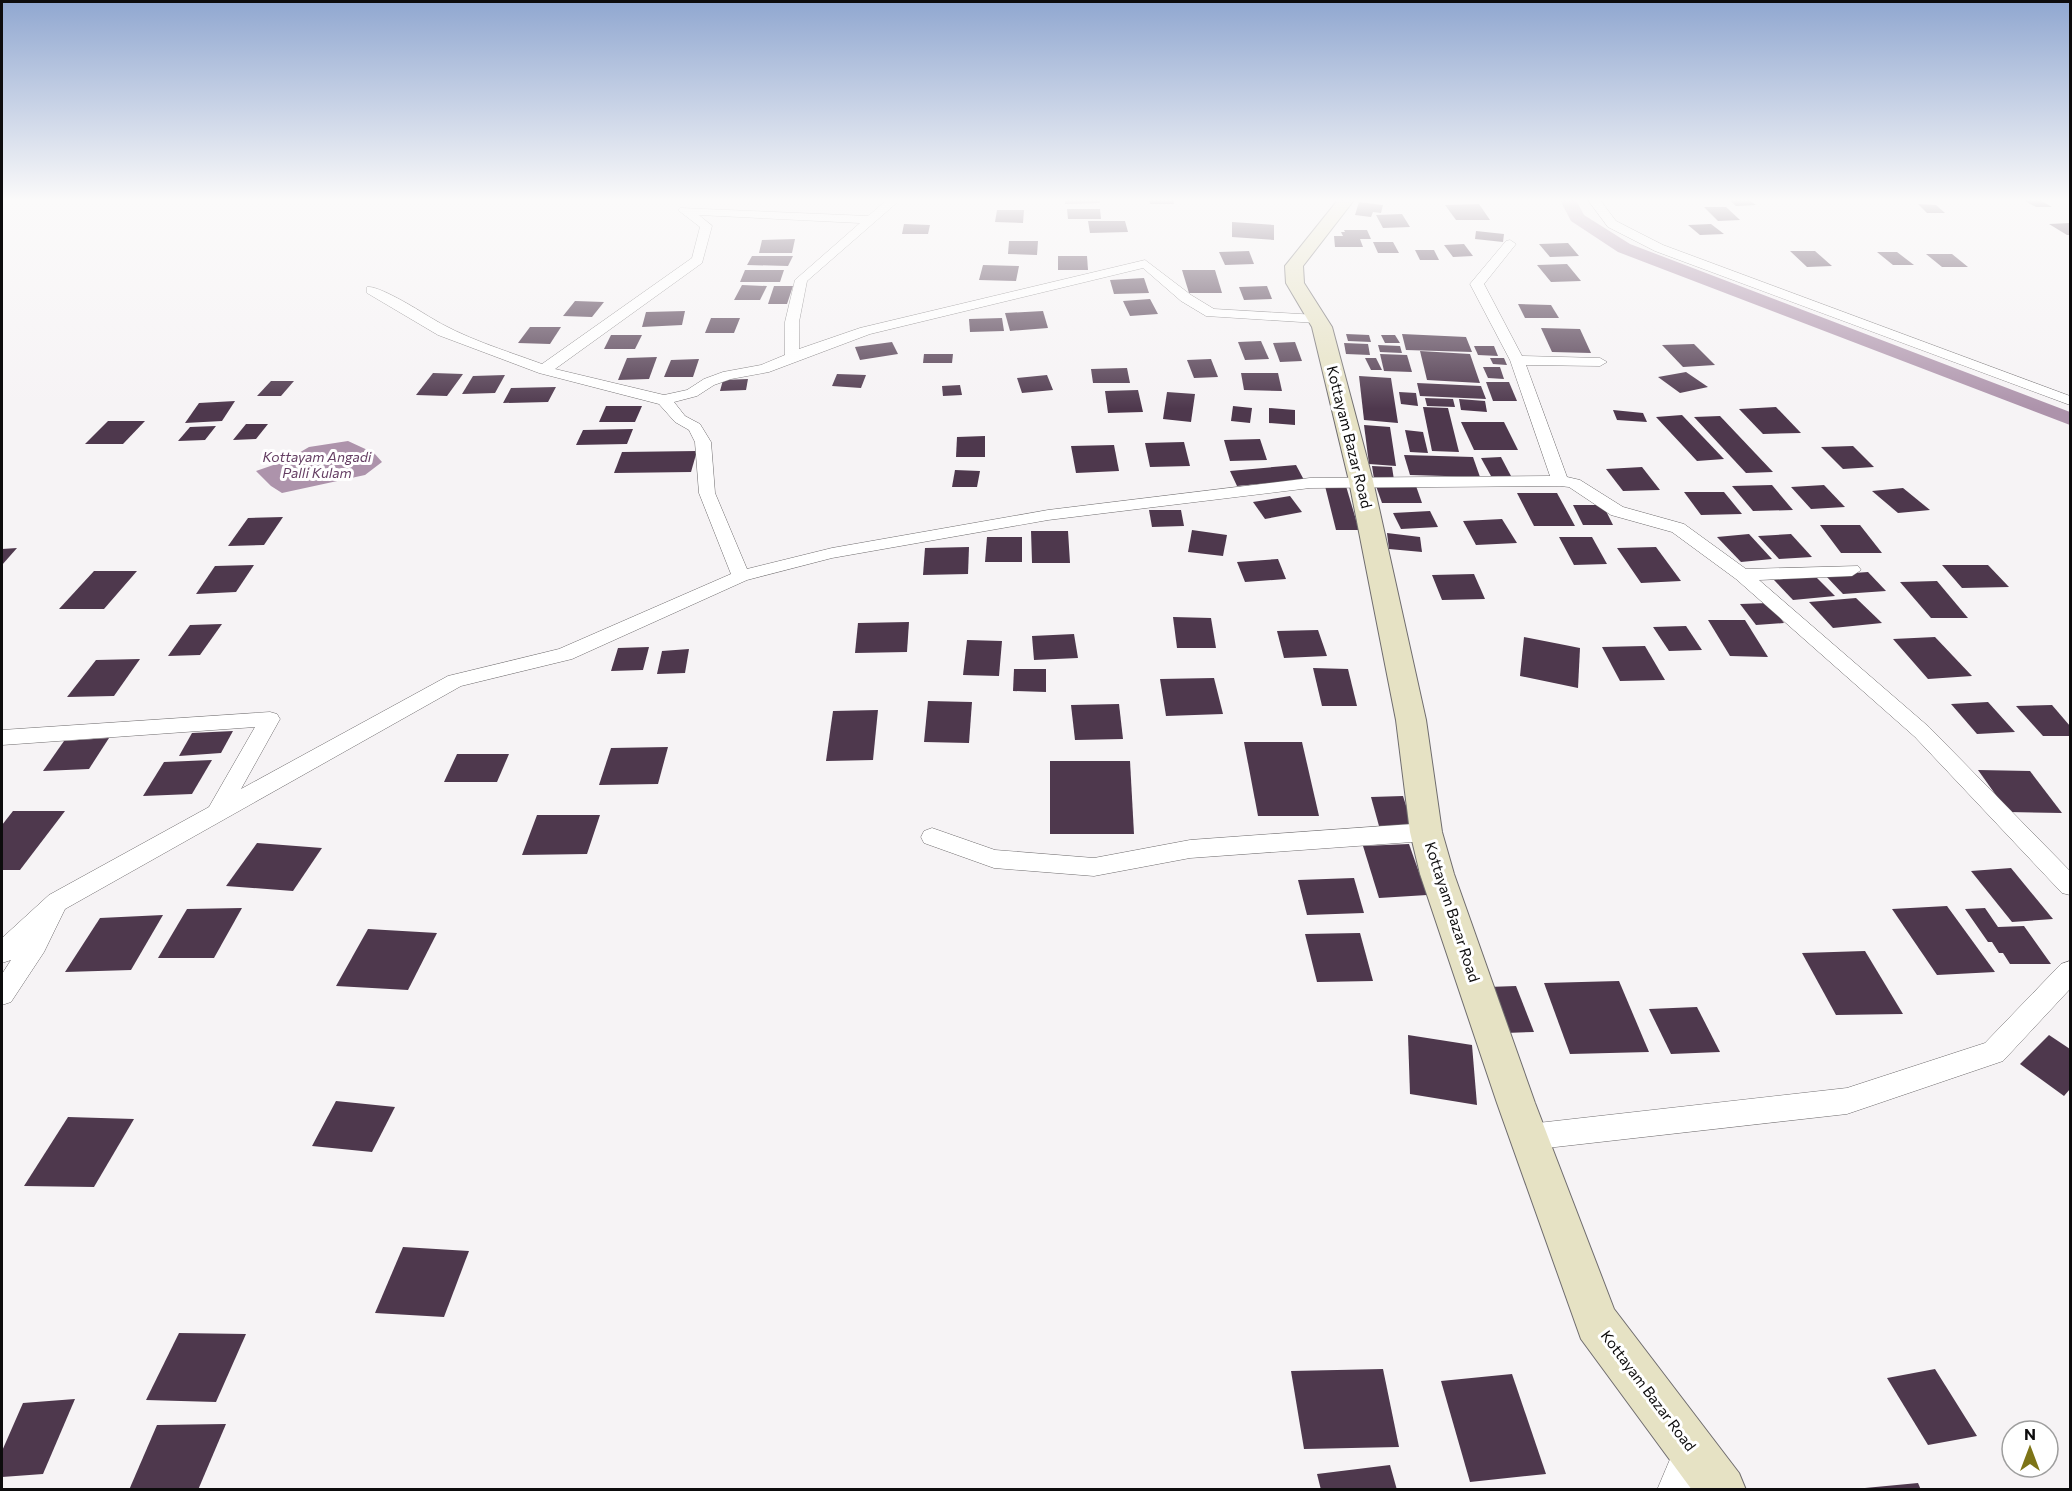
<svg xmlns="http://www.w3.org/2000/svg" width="2072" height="1491" viewBox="0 0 2072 1491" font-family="Commissioner,sans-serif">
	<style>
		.water { fill: #ad93ab }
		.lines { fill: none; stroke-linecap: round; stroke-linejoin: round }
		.canal { fill: #ad93ab; fill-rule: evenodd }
		.building { fill: #4e384d }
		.minor-casing { stroke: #6f6c6e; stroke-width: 1 }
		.secondary-casing { stroke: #6f6c6e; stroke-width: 2 }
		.minor { fill: #fff; fill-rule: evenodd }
		.secondary { fill: #e6e2c4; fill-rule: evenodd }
		.labels { text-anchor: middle; stroke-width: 6; stroke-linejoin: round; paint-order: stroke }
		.far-water-label { font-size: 14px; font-style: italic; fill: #643d62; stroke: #fff }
		.street-label { font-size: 15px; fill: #0d0c0d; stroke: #fff }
	</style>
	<rect width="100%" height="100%" fill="#f6f3f5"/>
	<polygon class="water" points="348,441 374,453 382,462 365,475 282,493 271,486 256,471 285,461 309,447"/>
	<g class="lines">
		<polygon class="canal" points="1560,200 1576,200 1584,215 1630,244 2070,412 2070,425 1618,252 1571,221"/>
	</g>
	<g class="building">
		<polygon points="1065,200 1099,200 1100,203 1065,204"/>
		<polygon points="1149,200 1173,200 1174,204 1150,204"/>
		<polygon points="1729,200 1749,200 1756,205 1736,206"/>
		<polygon points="2023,200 2040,200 2052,207 2036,207"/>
		<polygon points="1359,202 1383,205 1381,213 1373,212 1371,217 1355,215"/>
		<polygon points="1479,204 1490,220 1456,220 1445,205"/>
		<polygon points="1918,204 1936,205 1945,213 1927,213"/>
		<polygon points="1704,207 1726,207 1740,220 1718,221"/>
		<polygon points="1067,209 1100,209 1101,219 1068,219"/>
		<polygon points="997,210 1024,210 1023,223 995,222"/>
		<polygon points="1402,214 1410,227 1383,228 1376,215"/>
		<polygon points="1088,221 1125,221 1128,232 1090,233"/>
		<polygon points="1232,222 1274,225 1274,240 1232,237"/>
		<polygon points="2070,223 2070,235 2067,235 2049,224"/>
		<polygon points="904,224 930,225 928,234 902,234"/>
		<polygon points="1711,224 1724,234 1700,235 1688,225"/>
		<polygon points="1344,230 1367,230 1371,239 1360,239 1363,247 1335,247 1334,236 1343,236 1341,232 1345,232"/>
		<polygon points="1476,231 1504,234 1503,242 1475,239"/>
		<polygon points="795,239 792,253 759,253 762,240"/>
		<polygon points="1009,241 1038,241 1037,255 1008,254"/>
		<polygon points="1373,242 1393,242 1399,253 1378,253"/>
		<polygon points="1568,243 1579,256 1550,257 1539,244"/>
		<polygon points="1464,244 1473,256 1453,257 1444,245"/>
		<polygon points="1415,250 1434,250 1439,260 1420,260"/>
		<polygon points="1249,251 1254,264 1225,265 1219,252"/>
		<polygon points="1790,251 1815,251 1832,266 1807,267"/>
		<polygon points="1877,252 1897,252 1914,265 1893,265"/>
		<polygon points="1926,254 1952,254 1968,267 1942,267"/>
		<polygon points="752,256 793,256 788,266 747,265"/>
		<polygon points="1058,256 1087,256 1088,270 1058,270"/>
		<polygon points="1567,264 1581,281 1551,282 1537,265"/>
		<polygon points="983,265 1019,266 1016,281 979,280"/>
		<polygon points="745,270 784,270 780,282 740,282"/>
		<polygon points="1182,270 1215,270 1222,293 1189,293"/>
		<polygon points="1144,278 1149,293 1114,294 1110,280"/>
		<polygon points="742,285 767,286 760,300 734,300"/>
		<polygon points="774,286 793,286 787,304 768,304"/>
		<polygon points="1267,286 1272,299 1244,300 1239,287"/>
		<polygon points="1150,299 1158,314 1130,316 1123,301"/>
		<polygon points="575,301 604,302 592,317 563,316"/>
		<polygon points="1518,304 1551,305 1559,318 1525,318"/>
		<polygon points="685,311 682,325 642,327 646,312"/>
		<polygon points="1043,311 1048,328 1010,331 1005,313"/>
		<polygon points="711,318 740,318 734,333 705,333"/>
		<polygon points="1002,318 1004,331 970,332 969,319"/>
		<polygon points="530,327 561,327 550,344 518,343"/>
		<polygon points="1541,328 1580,329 1591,353 1552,352"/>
		<polygon points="1346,334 1369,335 1371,342 1348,341"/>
		<polygon points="1402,334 1466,337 1472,352 1406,350"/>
		<polygon points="611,335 642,335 635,349 604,349"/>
		<polygon points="1381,335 1395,335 1400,343 1385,343"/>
		<polygon points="1261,341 1269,359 1245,360 1238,342"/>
		<polygon points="892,342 898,354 860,360 855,347"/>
		<polygon points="1295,342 1302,361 1280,362 1273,343"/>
		<polygon points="1344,343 1368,344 1370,355 1346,354"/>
		<polygon points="1694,344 1715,365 1683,367 1662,345"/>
		<polygon points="1378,345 1400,346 1402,353 1380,352"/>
		<polygon points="1474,346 1494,346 1498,356 1478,355"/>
		<polygon points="1420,351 1470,354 1480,383 1427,380"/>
		<polygon points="924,354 953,354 952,363 923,363"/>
		<polygon points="1380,354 1407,355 1412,372 1384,371"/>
		<polygon points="657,357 649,379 618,380 627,358"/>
		<polygon points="1365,358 1376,358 1382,370 1371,370"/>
		<polygon points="1490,358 1504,358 1507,365 1493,364"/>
		<polygon points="699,359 693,377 664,377 671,360"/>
		<polygon points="1211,359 1218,377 1194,378 1187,360"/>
		<polygon points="1483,367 1500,367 1504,379 1488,378"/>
		<polygon points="1127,368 1130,383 1093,383 1091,369"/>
		<polygon points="1686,372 1708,387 1680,393 1658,377"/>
		<polygon points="433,373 463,374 447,396 416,395"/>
		<polygon points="1241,373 1278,373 1282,391 1244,390"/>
		<polygon points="837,374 866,375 861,388 832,386"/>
		<polygon points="505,375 495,393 462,394 473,376"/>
		<polygon points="1047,375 1053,390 1022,393 1017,378"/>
		<polygon points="1359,376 1391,378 1398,423 1364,420"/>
		<polygon points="748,379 746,390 720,391 723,380"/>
		<polygon points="271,381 294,381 281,396 257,396"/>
		<polygon points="1486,382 1509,382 1517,401 1493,401"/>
		<polygon points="1417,383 1481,386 1486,399 1420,396"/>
		<polygon points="960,385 962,395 943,396 942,386"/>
		<polygon points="556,387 548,402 503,403 511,388"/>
		<polygon points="1138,390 1143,412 1108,413 1105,391"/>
		<polygon points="1167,392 1195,394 1191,422 1163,419"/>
		<polygon points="1399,392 1416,393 1418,406 1401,404"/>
		<polygon points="1425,398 1453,399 1455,407 1427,406"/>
		<polygon points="1459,399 1485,401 1487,412 1461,410"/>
		<polygon points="235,401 222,421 185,423 199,403"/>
		<polygon points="606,406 642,406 635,422 599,422"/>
		<polygon points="1233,406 1252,408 1250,423 1231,421"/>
		<polygon points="1423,407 1448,408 1459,452 1432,451"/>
		<polygon points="1776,407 1801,433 1763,434 1739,409"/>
		<polygon points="1269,408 1295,410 1295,425 1269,423"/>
		<polygon points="1613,410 1643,413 1647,422 1617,420"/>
		<polygon points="1682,415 1724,459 1697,461 1656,417"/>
		<polygon points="1720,416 1773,472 1746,473 1694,417"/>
		<polygon points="108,421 145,421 123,444 85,444"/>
		<polygon points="1461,422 1504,422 1518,450 1474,450"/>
		<polygon points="246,424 268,424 256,439 233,440"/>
		<polygon points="1364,425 1390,427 1396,466 1369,464"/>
		<polygon points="216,426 205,440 178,441 190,427"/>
		<polygon points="633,429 627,444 576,445 583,430"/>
		<polygon points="1405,430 1423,432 1428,453 1410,452"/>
		<polygon points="985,436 985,457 956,457 957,437"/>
		<polygon points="1260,439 1267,460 1230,461 1224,440"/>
		<polygon points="1184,442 1190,466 1150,467 1145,443"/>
		<polygon points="1114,445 1119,471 1076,473 1071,446"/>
		<polygon points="1853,446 1874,467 1843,469 1821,447"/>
		<polygon points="697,451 691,472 614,473 622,452"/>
		<polygon points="1404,455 1473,457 1480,477 1410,475"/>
		<polygon points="1501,457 1511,476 1491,476 1481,458"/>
		<polygon points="1296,465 1304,480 1237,486 1230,471"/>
		<polygon points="1372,466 1392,467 1394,480 1374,479"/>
		<polygon points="1642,467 1660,490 1623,491 1606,469"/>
		<polygon points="955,470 980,471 977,487 952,487"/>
		<polygon points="1772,485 1793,510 1753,511 1732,486"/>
		<polygon points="1824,485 1845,507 1811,509 1791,487"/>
		<polygon points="1325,486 1346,486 1359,530 1336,530"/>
		<polygon points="1376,486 1416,486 1422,503 1382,503"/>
		<polygon points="1903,488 1930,510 1898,513 1872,491"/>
		<polygon points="1684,492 1724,492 1742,514 1701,515"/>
		<polygon points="1517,493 1557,493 1575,526 1534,526"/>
		<polygon points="1290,496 1302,512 1265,519 1253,502"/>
		<polygon points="1573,505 1603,505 1613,525 1583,525"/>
		<polygon points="1149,510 1181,510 1184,526 1152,527"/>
		<polygon points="1430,511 1438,527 1401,529 1393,513"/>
		<polygon points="283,517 264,545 228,546 248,518"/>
		<polygon points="1502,519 1517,543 1476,545 1463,521"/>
		<polygon points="1820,525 1860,525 1882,553 1841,553"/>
		<polygon points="1192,530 1227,535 1223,556 1188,552"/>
		<polygon points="1031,531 1068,531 1070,563 1032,563"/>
		<polygon points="1387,533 1420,537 1422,552 1389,549"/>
		<polygon points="1749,534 1772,559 1741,562 1717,537"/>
		<polygon points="1791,534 1812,557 1779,559 1758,536"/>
		<polygon points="987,537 1022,537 1022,562 985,562"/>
		<polygon points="1559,537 1592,537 1607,564 1574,565"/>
		<polygon points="969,547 968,574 923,575 925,548"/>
		<polygon points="1656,547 1681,581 1641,583 1617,548"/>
		<polygon points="17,548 2,565 2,549"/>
		<polygon points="1278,559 1286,579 1245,582 1237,562"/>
		<polygon points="254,565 236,592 196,594 215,566"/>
		<polygon points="1942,565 1988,565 2009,587 1962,588"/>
		<polygon points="94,571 137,571 104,609 59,609"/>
		<polygon points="1868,572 1886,591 1843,594 1825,575"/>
		<polygon points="1474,574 1485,599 1442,600 1432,575"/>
		<polygon points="1815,576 1835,596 1793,600 1774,580"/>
		<polygon points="1937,581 1968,618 1931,618 1900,582"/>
		<polygon points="1856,598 1882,623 1833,628 1809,602"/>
		<polygon points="1769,603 1784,623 1756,625 1740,604"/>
		<polygon points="1173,617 1211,618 1216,648 1177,648"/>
		<polygon points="1708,620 1745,620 1768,657 1730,656"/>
		<polygon points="909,622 907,652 855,653 858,623"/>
		<polygon points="222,624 200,655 168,656 190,625"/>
		<polygon points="1686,626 1702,650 1669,651 1653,627"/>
		<polygon points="1318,630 1327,656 1284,658 1277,631"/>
		<polygon points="1074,634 1078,658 1034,660 1032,636"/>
		<polygon points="1524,637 1580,648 1578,688 1520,676"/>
		<polygon points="1935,637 1972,676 1928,679 1893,639"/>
		<polygon points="967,640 1002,641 999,676 963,675"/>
		<polygon points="1645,646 1665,680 1620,681 1602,647"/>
		<polygon points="649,647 643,670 611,671 618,648"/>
		<polygon points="689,649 685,673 657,674 662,651"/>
		<polygon points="140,659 114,696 67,697 96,660"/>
		<polygon points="1313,668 1348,669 1357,706 1322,706"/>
		<polygon points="1014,669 1046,669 1046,692 1013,691"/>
		<polygon points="1214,678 1223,714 1166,716 1160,679"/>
		<polygon points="928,701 972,702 969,743 924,742"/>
		<polygon points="1988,702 2015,732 1977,734 1951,704"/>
		<polygon points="1119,704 1123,739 1075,740 1071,705"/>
		<polygon points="2052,705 2070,726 2070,736 2043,736 2016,706"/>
		<polygon points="878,710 873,760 826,761 833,711"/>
		<polygon points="233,731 221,753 179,756 192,733"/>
		<polygon points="109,738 89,769 43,771 64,741"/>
		<polygon points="1244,742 1302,742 1319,816 1258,816"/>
		<polygon points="668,747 658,784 599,785 611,748"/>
		<polygon points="457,754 509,754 497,782 444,782"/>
		<polygon points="212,760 192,794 143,796 164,762"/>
		<polygon points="1050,761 1130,761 1134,834 1050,834"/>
		<polygon points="1978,770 2030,771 2062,813 2008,812"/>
		<polygon points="1403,796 1412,825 1379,826 1371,797"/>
		<polygon points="13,811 65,811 20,870 2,870 2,825"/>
		<polygon points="537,815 600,815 587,854 522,855"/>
		<polygon points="257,843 322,848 293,891 226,886"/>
		<polygon points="1409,844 1427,895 1379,898 1363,846"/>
		<polygon points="2011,868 2053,919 2012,922 1971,871"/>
		<polygon points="1354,878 1364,913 1307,915 1298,880"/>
		<polygon points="1947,906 1995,972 1937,975 1892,909"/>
		<polygon points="242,908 214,958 158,958 187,909"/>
		<polygon points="1985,908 1998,927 2024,926 2051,964 2010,964 2003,953 1999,953 1992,942 1988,942 1965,909"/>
		<polygon points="163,915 131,970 65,972 100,918"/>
		<polygon points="368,929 437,933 408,990 336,986"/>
		<polygon points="1360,933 1373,981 1317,982 1305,934"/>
		<polygon points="1865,951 1903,1014 1836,1015 1802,953"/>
		<polygon points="1619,981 1649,1052 1570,1054 1544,983"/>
		<polygon points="1516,986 1534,1032 1505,1033 1488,987"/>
		<polygon points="1697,1007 1720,1052 1671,1054 1649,1009"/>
		<polygon points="1408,1035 1472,1045 1477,1105 1410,1094"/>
		<polygon points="2049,1035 2070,1049 2070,1089 2064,1096 2020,1064"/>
		<polygon points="336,1101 395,1107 372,1152 312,1146"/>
		<polygon points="68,1117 134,1119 94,1187 24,1186"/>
		<polygon points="403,1247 469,1251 444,1317 375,1313"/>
		<polygon points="179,1333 246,1334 216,1402 146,1400"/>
		<polygon points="1383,1369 1399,1447 1304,1449 1291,1371"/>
		<polygon points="1935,1369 1977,1436 1928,1445 1887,1378"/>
		<polygon points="1512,1374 1546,1474 1470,1482 1441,1381"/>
		<polygon points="75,1399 43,1474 2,1477 2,1451 23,1403"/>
		<polygon points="226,1424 198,1490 129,1490 157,1425"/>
		<polygon points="1390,1465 1397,1490 1321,1490 1317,1474"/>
		<polygon points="1918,1483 1921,1490 1865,1490 1865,1488"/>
	</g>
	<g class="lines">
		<g class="minor-casing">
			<g id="minor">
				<path d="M887 200H900L807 281 799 322V349L860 328 1145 260 1191 295 1214 309 1317 315 1324 319 1317 323 1206 316 1181 301 1143 268 870 334 769 372 731 379 714 385 697 396 674 402 685 416 700 424 711 442 715 493 747 569 832 548 1048 510 1310 478 1550 476 1510 360 1470 284 1506 241 1510 240 1516 244 1484 284 1522 356 1600 358 1607 362 1600 366 1526 365 1567 477 1580 480 1623 507 1684 524 1746 569 1858 566 1861 570 1852 576 1759 580 1929 727 2070 871V895L2062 893 1915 737 1736 579 1672 532 1611 515 1569 487 1560 486 1310 488 1048 520 832 558 747 580 572 659 461 686 65 909 44 952 11 1002 2 1005V974L11 960 2 963V938L49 895 209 807 255 727 2 745V730L270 712 277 714 280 719 241 789 448 676 559 649 731 574 699 493 695 442 689 430 675 422 659 404 539 373 438 335 367 293V287C378 285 417 309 428 316 463 338 504 350 542 364L692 258 700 227 678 210 680 208 868 216ZM699 215 860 223 795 280 785 322V355L761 365 723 372 704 379 687 390 664 395 555 369 702 263 712 226Z"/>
				<polygon points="1588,200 1600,200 1616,221 1663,245 2070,396 2070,405 1655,251 1608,227"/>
				<polygon points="1426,823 1434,826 1437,832 1434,838 1426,841 1190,858 1094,876 994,868 924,843 921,837 924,831 932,828 995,850 1094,858 1190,840"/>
				<polygon points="2070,961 2070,989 2003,1061 1847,1114 1529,1150 1519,1146 1515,1137 1519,1128 1529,1124 1847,1088 1985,1043 2061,964"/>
				<polygon points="1691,1433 1703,1438 1708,1450 1691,1490 1657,1490 1679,1438"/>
			</g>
		</g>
		<g class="secondary-casing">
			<polygon id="secondary" points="1338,200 1354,200 1303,266 1304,283 1332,327 1373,481 1426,720 1442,832 1454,874 1535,1103 1614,1309 1739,1473 1746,1490 1692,1490 1581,1339 1497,1103 1420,874 1410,832 1396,720 1349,481 1312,327 1286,283 1285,266"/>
		</g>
		<use href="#minor" class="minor"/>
		<use href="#secondary" class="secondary"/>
	</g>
	<linearGradient id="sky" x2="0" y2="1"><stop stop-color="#90a7d0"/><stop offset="0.49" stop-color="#fbfafa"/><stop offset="1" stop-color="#fbfafa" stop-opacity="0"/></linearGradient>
	<rect width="2072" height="409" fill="url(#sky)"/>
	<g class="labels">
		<g class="far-water-label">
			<text x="317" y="462">Kottayam Angadi<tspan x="317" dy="16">Palli Kulam</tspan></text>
		</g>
		<g class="street-label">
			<text transform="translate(1349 437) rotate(76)" y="5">Kottayam Bazar Road</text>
			<text transform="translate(1452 912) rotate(72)" y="5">Kottayam Bazar Road</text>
			<text transform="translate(1648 1391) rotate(53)" y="5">Kottayam Bazar Road</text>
		</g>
	</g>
	<rect width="2072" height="1491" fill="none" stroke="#0d0c0d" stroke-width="6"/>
	<g transform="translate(2030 1449)"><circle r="28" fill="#ffffff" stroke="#9e9e9e" stroke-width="1.5"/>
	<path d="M0-4.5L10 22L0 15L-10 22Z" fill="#7d7417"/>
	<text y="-9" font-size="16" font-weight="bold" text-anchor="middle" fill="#0d0c0d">N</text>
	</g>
</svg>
